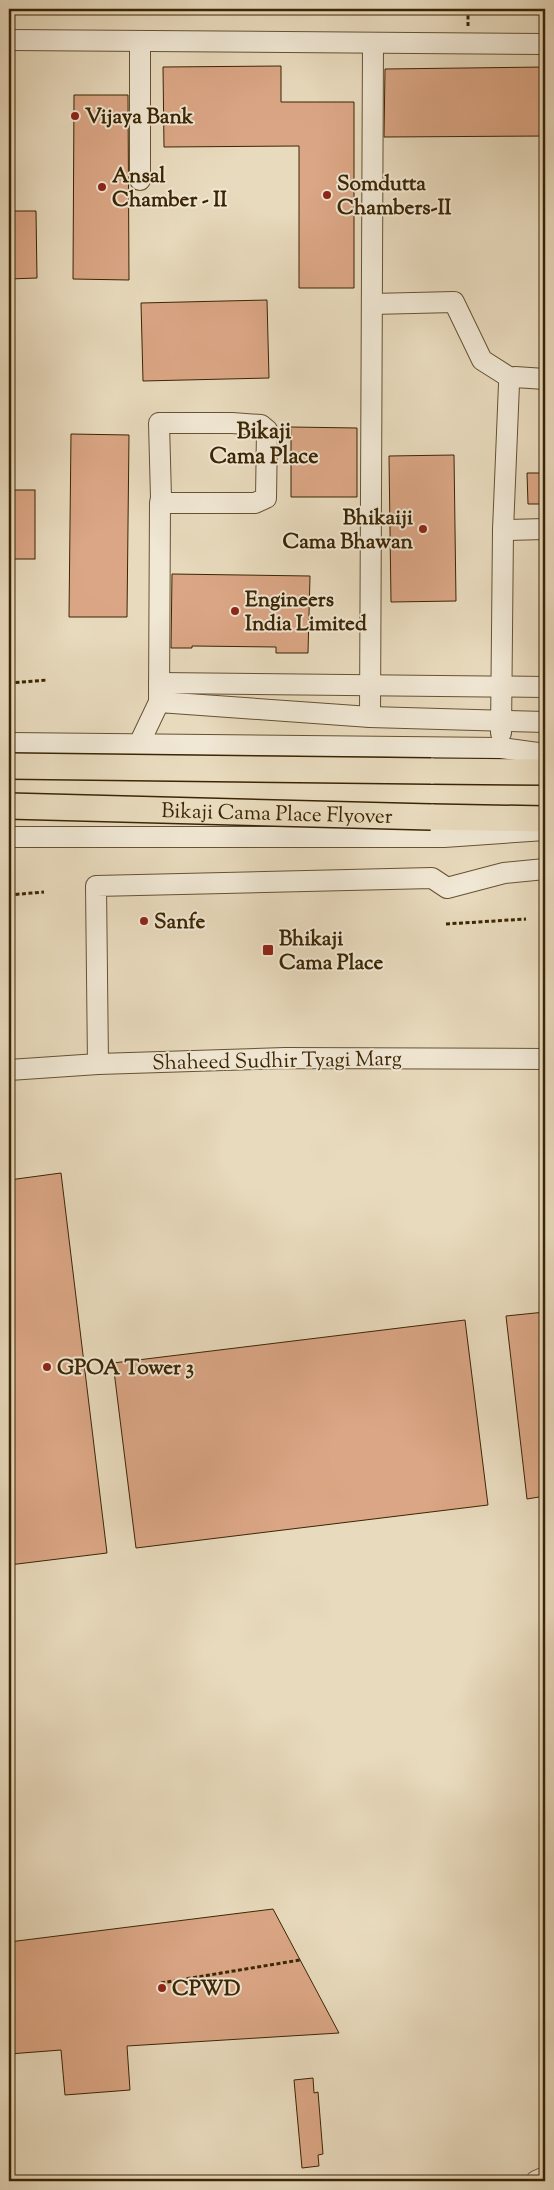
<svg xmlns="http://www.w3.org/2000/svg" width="554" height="2190" viewBox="0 0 554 2190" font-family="'Sorts Mill Goudy',serif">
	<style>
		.building { fill: #dba685; stroke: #3b2503 }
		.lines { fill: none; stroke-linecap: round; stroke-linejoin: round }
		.minor-casing { stroke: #665232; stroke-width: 22 }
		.major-casing { stroke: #3b2503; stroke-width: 28 }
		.path { stroke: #3b2503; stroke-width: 3; stroke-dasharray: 4 2.5; stroke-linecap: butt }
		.minor { stroke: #f0e7d4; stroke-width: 20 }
		.major { stroke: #e8dabd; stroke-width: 25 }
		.major-bridge-casing { stroke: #3b2503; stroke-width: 28; stroke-linecap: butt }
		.major-bridge { stroke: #e8dabd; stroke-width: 25 }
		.poi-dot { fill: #8f2418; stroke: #f0e7d4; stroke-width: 2 }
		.labels { text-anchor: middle; stroke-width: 4; stroke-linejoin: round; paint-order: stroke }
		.poi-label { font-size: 21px; font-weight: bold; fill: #3b2503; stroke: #f0e7d4; text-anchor: start }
		.street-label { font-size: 21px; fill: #3b2503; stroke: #f0e7d4 }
		.neighbourhood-label { font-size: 22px; font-weight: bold; fill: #3b2503; stroke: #f0e7d4 }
	</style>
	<rect width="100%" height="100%" fill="#e8dabd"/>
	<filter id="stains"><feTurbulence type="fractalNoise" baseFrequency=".004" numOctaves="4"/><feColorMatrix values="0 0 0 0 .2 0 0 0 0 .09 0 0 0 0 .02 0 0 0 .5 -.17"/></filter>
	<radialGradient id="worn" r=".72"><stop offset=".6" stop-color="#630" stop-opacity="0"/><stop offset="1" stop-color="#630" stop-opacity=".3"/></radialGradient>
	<g class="building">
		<polygon points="281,66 281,102 354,102 354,288 299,288 299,146 164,147 163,67"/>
		<polygon points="545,67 545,136 384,137 385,69"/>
		<polygon points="74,95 128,95 129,280 73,279"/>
		<polygon points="9,211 36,211 37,278 9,279"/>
		<polygon points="267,300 269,378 143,381 141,303"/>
		<polygon points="291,427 357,428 357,497 291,497"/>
		<polygon points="71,434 129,435 127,617 69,617"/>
		<polygon points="454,455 456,601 391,602 389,456"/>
		<polygon points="527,473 545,473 545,504 528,504"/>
		<rect x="9" y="490" width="26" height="69"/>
		<polygon points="172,574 310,576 308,653 276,653 276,647 192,646 192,648 171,648"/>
		<polygon points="61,1173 107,1553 9,1565 9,1180"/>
		<polygon points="545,1312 545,1496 527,1499 506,1316"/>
		<polygon points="465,1320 488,1505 136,1548 113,1363"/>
		<polygon points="273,1909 339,2033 127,2046 130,2090 65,2095 61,2050 9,2054 9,1942"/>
		<polygon points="313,2078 314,2093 318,2092 323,2154 318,2155 319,2166 302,2168 294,2080"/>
	</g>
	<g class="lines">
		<g class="minor-casing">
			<g id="minor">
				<polyline points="9,40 545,44"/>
				<polyline points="140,180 140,42"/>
				<polyline points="372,304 454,302 482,360 512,379"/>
				<polyline points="503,530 545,529"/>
				<polyline points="159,683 545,687"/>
				<polyline points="159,702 160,503 161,498 159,423 232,423 261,425 267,430 266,498 255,503 160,503"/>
				<polyline points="370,717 373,44"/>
				<polyline points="501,733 503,530 509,384 515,377 545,379"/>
				<polyline points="9,743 501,748 545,754"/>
				<polyline points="139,744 159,702 370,717 545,722"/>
				<polyline points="9,837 444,837 545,830"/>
				<polyline points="98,1064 96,886 432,878 447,888 504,873 545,869"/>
				<polyline points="9,1070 98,1064 285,1058 545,1059"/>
				<polyline points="536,2181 545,2177"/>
			</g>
		</g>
		<g class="major-casing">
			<g id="major">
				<polyline points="431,771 545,772"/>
				<polyline points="431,817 545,819"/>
			</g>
		</g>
		<g class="path">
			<polyline points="468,9 468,26"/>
			<polyline points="9,683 47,680"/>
			<polyline points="9,895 44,892"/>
			<polyline points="446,924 526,919"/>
			<polyline points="161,1983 300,1960"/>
		</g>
		<use href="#minor" class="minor"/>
		<use href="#major" class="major"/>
		<g class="major-bridge-casing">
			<g id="major-bridge">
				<polyline points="9,766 431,771"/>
				<path id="s1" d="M9 806 431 817"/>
			</g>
		</g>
		<use href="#major-bridge" class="major-bridge"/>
	</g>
	<g class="poi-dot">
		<circle cx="75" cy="116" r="5"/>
		<circle cx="102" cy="187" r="5"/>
		<circle cx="327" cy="195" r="5"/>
		<circle cx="423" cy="529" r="5"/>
		<circle cx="235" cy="611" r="5"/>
		<circle cx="144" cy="921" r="5"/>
		<rect x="262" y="944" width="12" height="12" rx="2.5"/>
		<circle cx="47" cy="1367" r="5"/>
		<circle cx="162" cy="1988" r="5"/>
	</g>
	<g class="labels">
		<g class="poi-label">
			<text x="85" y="123">Vijaya Bank</text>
			<text x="112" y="182">Ansal<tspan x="112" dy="24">Chamber - II</tspan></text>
			<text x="337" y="190">Somdutta<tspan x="337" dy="24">Chambers-II</tspan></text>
			<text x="413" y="524" text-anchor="end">Bhikaiji<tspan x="413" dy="24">Cama Bhawan</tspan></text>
			<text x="245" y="606">Engineers<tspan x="245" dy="24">India Limited</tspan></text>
			<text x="154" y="928">Sanfe</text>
			<text x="279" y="945">Bhikaji<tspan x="279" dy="24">Cama Place</tspan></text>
			<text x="57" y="1374">GPOA Tower 3</text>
			<text x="172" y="1995">CPWD</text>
		</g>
		<g class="street-label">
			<text dy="7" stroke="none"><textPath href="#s1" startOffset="268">Bikaji Cama Place Flyover</textPath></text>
			<text transform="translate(277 1060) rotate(-1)" y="7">Shaheed Sudhir Tyagi Marg</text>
		</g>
		<g class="neighbourhood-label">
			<text x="264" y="438">Bikaji<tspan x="264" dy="25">Cama Place</tspan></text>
		</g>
	</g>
	<rect width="554" height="2190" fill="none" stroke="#e8dabd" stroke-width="30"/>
	<rect x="10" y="10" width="534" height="2170" fill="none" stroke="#3b2503" stroke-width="2.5"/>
	<rect x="15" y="15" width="524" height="2160" fill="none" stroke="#3b2503"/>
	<rect width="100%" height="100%" filter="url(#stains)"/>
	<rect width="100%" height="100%" fill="url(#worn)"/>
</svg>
